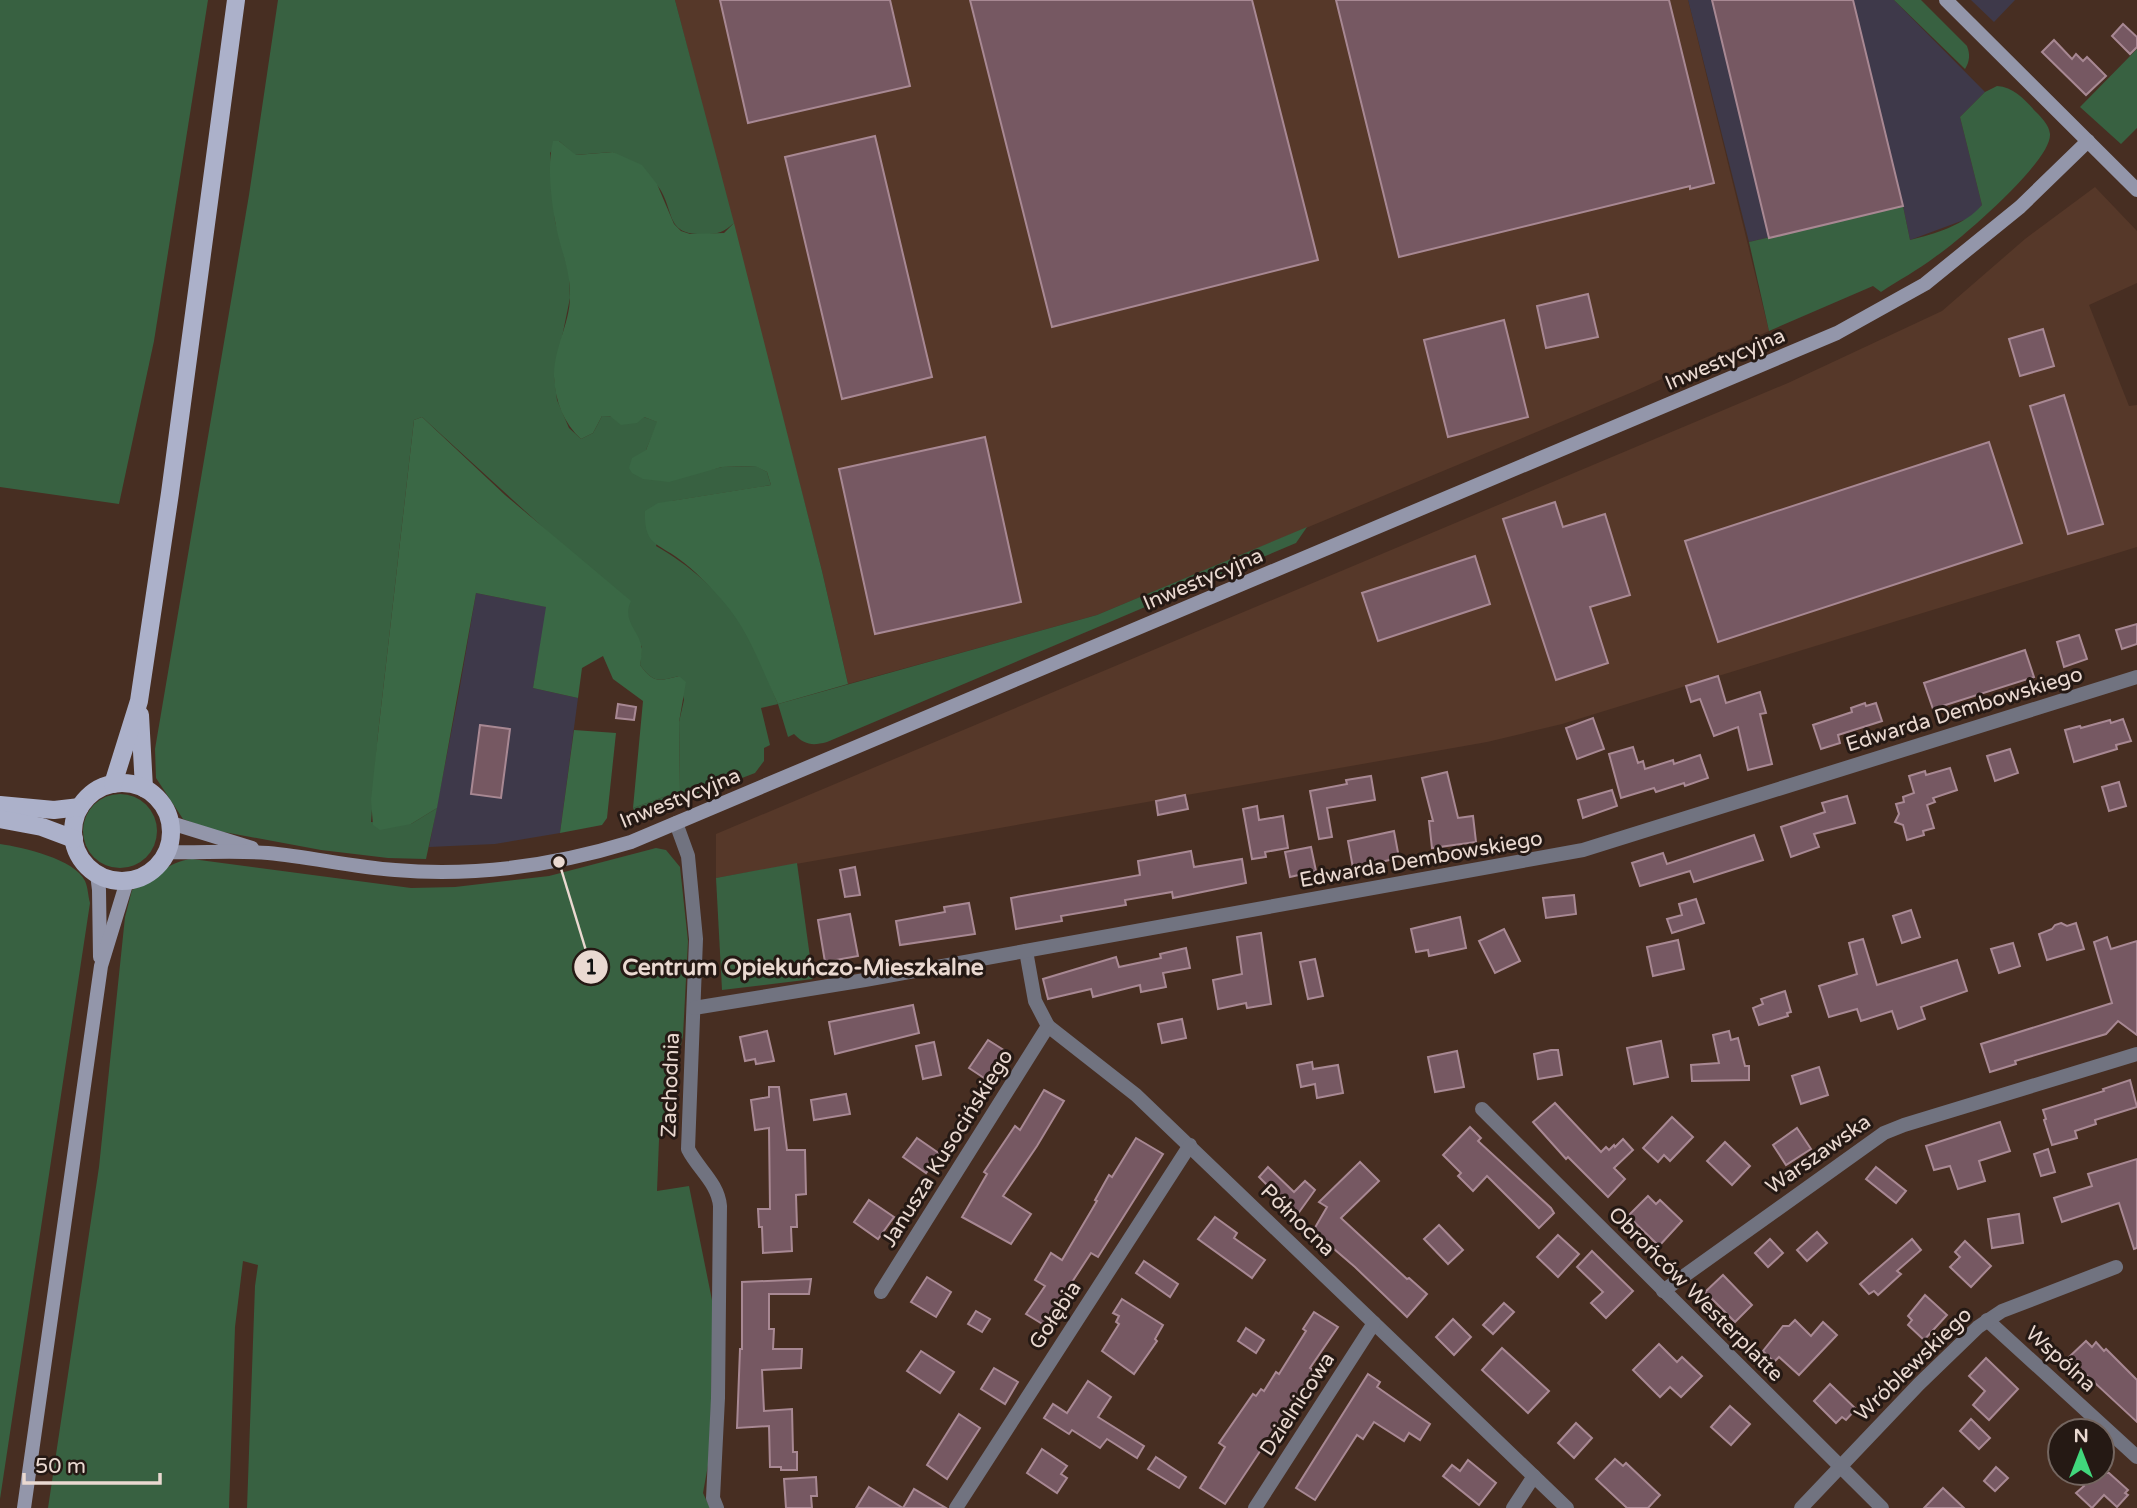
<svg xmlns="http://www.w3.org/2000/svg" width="2137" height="1508" viewBox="0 0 2137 1508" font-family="'Varela Round',sans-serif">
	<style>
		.commercial { fill: #3e394a }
		.built { fill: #563829 }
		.green { fill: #386141 }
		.forest { fill: #3a6845 }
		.building { fill: #765862; stroke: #a88893; stroke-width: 2 }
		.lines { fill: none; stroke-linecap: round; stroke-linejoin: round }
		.street { stroke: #717380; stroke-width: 14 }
		.secondary { stroke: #9396aa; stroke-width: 14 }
		.primary { stroke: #acb1ca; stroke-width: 18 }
		.labels { text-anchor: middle; stroke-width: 6; stroke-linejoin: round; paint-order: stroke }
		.street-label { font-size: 21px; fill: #ead9d1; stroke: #251914 }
		.leader { fill: none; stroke: #ead9d1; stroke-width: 2.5 }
		.callout-dot { fill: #ead9d1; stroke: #251914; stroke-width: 2.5 }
		.mark-label { font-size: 21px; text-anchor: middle; font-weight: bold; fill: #111 }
		.callout-label { font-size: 23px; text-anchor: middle; font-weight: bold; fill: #ead9d1; stroke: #251914; stroke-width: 6; stroke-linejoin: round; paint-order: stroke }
	</style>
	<rect width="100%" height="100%" fill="#472e22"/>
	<g class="commercial">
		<polygon points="1688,0 1894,0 1985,92 1960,117 1982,205 1972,217 1910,240 1903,206 1749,242"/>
		<polygon points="1971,0 2015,0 1994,22"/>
		<polygon points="476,593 547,607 533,688 578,698 560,833 495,844 429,847 459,692"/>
	</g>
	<g class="built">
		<polygon points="675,0 1688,0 1769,331 1635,391 1097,615 848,684 822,571"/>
		<polygon points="2095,187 2137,231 2137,283 2089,305 2129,406 2137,405 2137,547 1562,724 1487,742 716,878 716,834 1788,383 1942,311 2025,239"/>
	</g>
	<g class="green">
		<polygon points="0,0 208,0 154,341 119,504 0,487"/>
		<path d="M278 0H675L734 223C724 232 718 234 705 234 663 236 676 209 657 185 649 174 625 161 613 152L575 155 559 141 550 153 555 221 569 274 570 298 554 376 557 400 569 428 581 439 593 433 602 416 644 417 658 422 646 450 700 472 722 467 756 466 767 472 771 485 672 501 656 546C688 564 722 593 743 625 757 647 767 679 778 704L1097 615 1307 527 1296 543 827 742C812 746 805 745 794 734L788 737 778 704 761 708 770 745 764 748V761L755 773 638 818 633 808 680 791 679 722 684 700 679 676C659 681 654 684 640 665L642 647 628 621V605L422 417 414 420 378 734 371 822 411 824 437 808 426 859 388 858 321 850 213 830 183 819 156 778 155 749 249 195Z"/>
		<path d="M1894 0H1921L1967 46C1970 54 1970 61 1965 69Z"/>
		<polygon points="2137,49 2137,128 2121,144 2080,107"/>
		<path d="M1997 86C2014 87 2025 100 2036 112 2042 118 2049 125 2050 134 2052 161 1959 241 1935 257 1918 270 1899 280 1881 292L1873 286 1769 331 1749 242 1903 206 1910 240C1935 234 1965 225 1982 205L1960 117 1985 92Z"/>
		<circle cx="120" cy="831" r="37"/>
		<path d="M0 844C22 847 75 859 85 881 88 887 88 896 90 903L0 1499Z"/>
		<path d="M656 848 666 850 680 867 688 941 683 1036 659 1140 657 1191 689 1186 713 1305 710 1454 703 1493 710 1508H247L255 1286 258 1265 243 1261 235 1327 229 1508H48L99 1167 125 917 132 890C153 880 168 861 192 859L411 888 455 887 549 876Z"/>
		<polygon points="797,863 813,979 722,990 716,878"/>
	</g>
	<g class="forest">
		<path d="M553 141H559L576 155 613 152 642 165 657 184 674 224 681 231 690 234 724 233 734 223 822 571 848 684 778 704C761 668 749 630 722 600 710 586 694 570 679 559 656 542 644 545 645 511L658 503 771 485 767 472 755 466 722 467 669 482 643 479 632 473 629 468 632 458 646 450 657 422 644 417 637 423 621 425 610 416H602L593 433 581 439C564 424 555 401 554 377 553 349 571 322 570 294 570 268 559 246 555 221 551 197 547 165 553 141Z"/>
		<path d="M422 417 505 495 631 601C621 621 640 631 642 649 642 654 641 660 640 665 654 684 659 681 679 676L686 682 679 722 680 791 633 808 643 701 613 679 603 656 582 668 578 698 533 688 546 607 476 593 437 808 411 824 380 830 373 825 371 800 378 734 414 420Z"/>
		<polygon points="574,730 616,733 607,818 602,825 560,833"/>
	</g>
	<g class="building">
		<polygon points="720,0 890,0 910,86 748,123"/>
		<polygon points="970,0 1252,0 1318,260 1052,327"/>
		<polygon points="1336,0 1669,0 1714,183 1690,189 1690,186 1399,257"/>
		<polygon points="1712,0 1853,0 1903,206 1769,238"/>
		<polygon points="2123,24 2137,37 2137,47 2130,54 2112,36"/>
		<polygon points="2054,40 2072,59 2076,54 2083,61 2087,57 2106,76 2086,95 2042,52"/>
		<polygon points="875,136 932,377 842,399 785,157"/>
		<polygon points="1588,294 1598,337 1546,348 1537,306"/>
		<polygon points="1504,320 1528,417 1448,437 1424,340"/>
		<polygon points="2043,329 2054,366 2020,376 2009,339"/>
		<polygon points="2064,395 2103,524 2068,534 2030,406"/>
		<polygon points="985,437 1021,602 875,634 839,469"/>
		<polygon points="1989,442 2022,543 1718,642 1685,541"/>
		<polygon points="1555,502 1563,527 1605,514 1630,595 1590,607 1608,663 1556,680 1503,519"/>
		<polygon points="1475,556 1490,604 1378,641 1362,593"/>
		<polygon points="2137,624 2137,644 2122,649 2116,630"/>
		<polygon points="2079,635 2087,659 2064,667 2057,642"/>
		<polygon points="2025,650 2034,677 1933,709 1924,683"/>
		<polygon points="1718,676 1726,703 1760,692 1766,713 1760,714 1772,764 1748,770 1738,727 1714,736 1700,699 1691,702 1686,686"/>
		<polygon points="1865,703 1866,706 1876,703 1882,721 1838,735 1840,743 1821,749 1813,725 1852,712 1851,708"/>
		<polygon points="618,704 636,707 634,720 616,718"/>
		<polygon points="1593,718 1604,749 1577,759 1566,728"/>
		<polygon points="2123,719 2131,741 2116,745 2117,749 2074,762 2065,730 2080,726 2081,728 2110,720 2111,723"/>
		<polygon points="480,725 510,729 501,798 471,794"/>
		<polygon points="1633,747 1638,763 1643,761 1645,769 1673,760 1674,764 1700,755 1708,778 1685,786 1684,783 1656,792 1654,788 1621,798 1609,754"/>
		<polygon points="2010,749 2018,773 1995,781 1987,756"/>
		<polygon points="1950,768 1957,790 1933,798 1935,802 1927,805 1934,828 1923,831 1924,835 1907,840 1903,825 1895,822 1899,814 1896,804 1904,802 1903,797 1914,793 1909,776 1925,771 1926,775"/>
		<polygon points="1447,772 1458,818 1473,816 1476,842 1432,848 1429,821 1433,821 1422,778"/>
		<polygon points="1371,776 1375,800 1327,808 1332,837 1319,839 1310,791 1347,784 1346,780"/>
		<polygon points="2119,782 2126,806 2109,811 2102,787"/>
		<polygon points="1612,790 1617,806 1583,818 1578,800"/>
		<polygon points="1185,795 1188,809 1158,815 1156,801"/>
		<polygon points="1847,796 1855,823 1814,834 1819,847 1791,857 1781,827 1825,812 1822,803"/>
		<polygon points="1257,806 1259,820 1283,816 1288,848 1265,852 1266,857 1252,859 1243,809"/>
		<polygon points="1394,831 1399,858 1353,868 1348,841"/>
		<polygon points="1754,835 1763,860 1694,882 1690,871 1640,886 1632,863 1663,853 1667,864"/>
		<polygon points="1311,847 1316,871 1290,877 1285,852"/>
		<polygon points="1191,851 1194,867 1242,859 1246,883 1173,898 1172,892 1125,900 1126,905 1061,916 1062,921 1016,929 1011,898 1140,875 1138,861"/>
		<polygon points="855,867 860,895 845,897 840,870"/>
		<polygon points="1574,895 1576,914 1546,918 1543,898"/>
		<polygon points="1696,899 1704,923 1672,933 1667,919 1682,915 1679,904"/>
		<polygon points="969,903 975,934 900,945 896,921 945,912 944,907"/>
		<polygon points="1911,910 1920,937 1902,943 1893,916"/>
		<polygon points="850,914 858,956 825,962 818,920"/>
		<polygon points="1460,917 1466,948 1429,956 1428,950 1416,952 1411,929"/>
		<polygon points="2061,923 2067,926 2076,923 2084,949 2047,960 2039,934 2052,929 2055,925"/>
		<polygon points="1504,929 1520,961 1495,973 1479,941"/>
		<polygon points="1261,933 1271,1004 1247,1008 1246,1003 1218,1009 1213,980 1242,974 1237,937"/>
		<polygon points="2107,937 2111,949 2137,941 2137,1035 2118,1021 2106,1034 2015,1061 2016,1064 1990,1072 1981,1044 2112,1003 2094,942"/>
		<polygon points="1863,939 1877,985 1957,960 1967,991 1921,1007 1925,1019 1898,1029 1892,1011 1861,1021 1857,1009 1829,1017 1819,986 1857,974 1849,943"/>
		<polygon points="1678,940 1684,969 1653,976 1647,947"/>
		<polygon points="2013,943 2020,966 1999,973 1991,949"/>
		<polygon points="1186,948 1190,968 1163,973 1166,987 1141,992 1140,985 1093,997 1091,989 1048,999 1043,979 1116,957 1119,967 1161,958 1160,954"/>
		<polygon points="1315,959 1323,996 1308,999 1300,962"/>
		<polygon points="1785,991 1791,1012 1787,1013 1788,1016 1759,1025 1753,1008 1763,1004 1761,999"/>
		<polygon points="913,1005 919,1033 835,1054 829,1022"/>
		<polygon points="1182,1019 1186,1038 1162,1043 1158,1024"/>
		<polygon points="767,1031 774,1061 756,1064 755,1059 745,1061 740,1037"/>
		<polygon points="1729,1031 1731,1040 1738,1038 1745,1066 1749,1066 1749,1080 1692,1081 1691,1065 1719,1063 1713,1035"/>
		<polygon points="988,1040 1010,1054 990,1082 969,1068"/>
		<polygon points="1661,1041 1668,1077 1634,1084 1627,1048"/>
		<polygon points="934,1042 941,1075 923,1079 916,1046"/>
		<polygon points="1551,1050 1558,1050 1562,1075 1538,1079 1534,1054"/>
		<polygon points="1457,1051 1464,1087 1435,1092 1428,1057"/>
		<polygon points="1312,1062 1313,1069 1338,1065 1343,1093 1317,1098 1315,1084 1301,1087 1297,1065"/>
		<polygon points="1819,1067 1828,1095 1801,1104 1792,1076"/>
		<polygon points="2130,1080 2137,1107 2095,1120 2096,1124 2075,1131 2077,1138 2052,1145 2044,1120 2046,1119 2043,1110 2104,1091 2103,1089"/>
		<polygon points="769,1087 779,1087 787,1150 805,1150 806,1194 796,1195 797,1227 791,1227 792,1251 763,1253 762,1227 759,1227 758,1209 770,1209 769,1128 755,1130 751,1100 769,1097"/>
		<polygon points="1044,1090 1064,1101 1037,1146 1003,1196 1031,1214 1011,1244 962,1217 987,1174 984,1172 1015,1126 1020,1130"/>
		<polygon points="846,1094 850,1114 814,1120 811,1100"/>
		<polygon points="1555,1103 1601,1152 1606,1147 1609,1150 1614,1145 1615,1147 1623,1139 1633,1150 1614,1168 1625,1179 1608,1197 1568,1157 1566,1159 1533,1122"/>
		<polygon points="1672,1117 1693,1137 1670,1161 1664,1155 1658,1162 1643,1148"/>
		<polygon points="2000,1122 2010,1151 1979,1161 1985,1181 1958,1189 1950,1166 1934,1170 1926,1146"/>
		<polygon points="1470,1127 1481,1138 1478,1141 1551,1208 1554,1213 1539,1228 1487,1176 1473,1191 1458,1176 1461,1173 1443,1155"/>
		<polygon points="1797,1128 1811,1149 1786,1165 1773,1145"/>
		<polygon points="917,1138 940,1154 926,1173 903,1157"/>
		<polygon points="1136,1138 1163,1154 1098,1257 1091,1253 1044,1325 1026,1314 1045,1286 1035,1280 1051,1253 1062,1260 1097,1201 1095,1200 1109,1175 1112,1177"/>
		<polygon points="1725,1142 1750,1166 1732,1185 1707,1161"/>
		<polygon points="2048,1149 2055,1172 2041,1176 2034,1154"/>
		<polygon points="2137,1159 2137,1248 2134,1249 2119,1203 2062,1222 2054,1198 2092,1186 2088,1174"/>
		<polygon points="1360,1162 1379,1181 1341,1218 1407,1279 1409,1278 1427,1294 1407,1317 1355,1267 1313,1231 1327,1207 1319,1202"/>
		<polygon points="1268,1167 1294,1192 1305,1181 1315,1190 1297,1215 1259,1177"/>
		<polygon points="1876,1167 1906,1191 1896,1203 1866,1179"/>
		<polygon points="1648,1196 1656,1204 1660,1200 1682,1221 1659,1246 1628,1216"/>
		<polygon points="869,1200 894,1217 878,1239 854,1222"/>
		<polygon points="2019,1214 2023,1243 1992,1248 1988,1219"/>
		<polygon points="1215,1217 1237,1233 1234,1238 1265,1260 1252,1278 1198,1239"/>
		<polygon points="1439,1225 1463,1250 1448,1264 1424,1239"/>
		<polygon points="1817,1232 1827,1243 1807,1261 1797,1250"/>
		<polygon points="1558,1235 1579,1254 1558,1277 1537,1257"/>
		<polygon points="1770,1239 1783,1253 1768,1267 1755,1253"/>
		<polygon points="1912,1239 1921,1250 1897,1271 1901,1274 1878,1295 1874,1291 1869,1294 1860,1284"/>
		<polygon points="1965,1241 1991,1266 1971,1287 1950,1267 1960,1257 1955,1252"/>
		<polygon points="1592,1251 1633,1291 1606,1318 1591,1303 1603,1292 1577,1267"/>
		<polygon points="1144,1261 1178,1284 1170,1297 1136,1273"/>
		<polygon points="1723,1275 1752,1305 1735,1322 1705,1292"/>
		<polygon points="927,1277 951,1292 936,1317 911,1302"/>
		<polygon points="811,1279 809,1294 769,1294 769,1329 774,1329 773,1349 802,1349 801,1368 762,1370 764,1411 792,1409 793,1452 797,1452 797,1470 781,1470 781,1467 770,1467 769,1426 737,1428 740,1349 742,1349 742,1282"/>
		<polygon points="1925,1295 1947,1315 1924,1340 1908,1325 1912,1320 1908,1316"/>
		<polygon points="1122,1299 1163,1325 1155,1339 1157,1341 1134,1374 1102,1351 1119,1324 1116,1322 1119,1316 1113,1313"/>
		<polygon points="1504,1303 1514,1312 1493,1334 1483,1325"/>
		<polygon points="976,1311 990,1319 982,1332 968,1324"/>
		<polygon points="1314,1312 1338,1327 1310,1368 1313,1370 1308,1379 1225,1504 1200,1488 1225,1447 1219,1443 1253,1394 1256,1396 1261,1389 1264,1391 1276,1372 1279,1374 1306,1331 1303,1329"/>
		<polygon points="1453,1319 1471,1337 1454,1355 1436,1337"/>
		<polygon points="1795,1320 1811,1336 1823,1322 1837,1335 1799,1375 1779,1357 1774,1362 1763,1351 1783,1326 1789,1326"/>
		<polygon points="1246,1328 1264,1340 1256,1353 1238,1341"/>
		<polygon points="2086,1341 2092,1347 2096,1342 2104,1351 2106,1349 2137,1380 2137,1422 2068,1358"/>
		<polygon points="1659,1344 1677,1362 1682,1357 1702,1376 1681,1397 1670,1387 1660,1397 1633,1370"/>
		<polygon points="1502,1348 1549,1391 1528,1413 1482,1370"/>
		<polygon points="921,1351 954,1372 940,1393 907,1371"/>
		<polygon points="1986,1358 2018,1389 1989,1420 1973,1405 1985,1391 1969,1376"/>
		<polygon points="994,1368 1018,1382 1005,1404 981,1389"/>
		<polygon points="1368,1374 1380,1382 1377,1387 1430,1424 1420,1440 1409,1433 1404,1441 1374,1422 1363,1439 1357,1435 1315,1500 1296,1488"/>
		<polygon points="1088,1381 1111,1397 1098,1417 1144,1446 1137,1458 1107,1439 1100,1448 1072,1430 1069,1434 1044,1418 1053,1404 1067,1413"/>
		<polygon points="1830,1384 1856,1409 1846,1420 1842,1417 1836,1423 1814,1401"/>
		<polygon points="1730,1406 1750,1424 1731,1445 1711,1427"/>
		<polygon points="959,1414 980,1428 947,1479 927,1465"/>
		<polygon points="1971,1419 1990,1438 1979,1449 1960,1431"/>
		<polygon points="1576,1423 1592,1438 1574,1458 1558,1443"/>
		<polygon points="1042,1449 1067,1466 1061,1474 1067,1478 1057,1493 1027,1473"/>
		<polygon points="1156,1457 1186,1477 1179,1488 1148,1469"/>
		<polygon points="1615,1459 1623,1466 1626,1463 1660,1495 1648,1508 1627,1508 1596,1479"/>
		<polygon points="1468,1460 1496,1483 1479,1505 1443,1476 1452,1465 1460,1471"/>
		<polygon points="1996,1467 2008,1478 1995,1491 1984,1481"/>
		<polygon points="2070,1473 2109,1473 2128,1490 2125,1493 2128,1495 2117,1507 2104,1495 2092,1508 2076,1493 2084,1486"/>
		<polygon points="816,1477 817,1496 811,1496 812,1508 786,1508 784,1479"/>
		<polygon points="869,1487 903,1508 914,1489 946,1508 856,1508"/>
		<polygon points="1943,1488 1964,1508 1924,1508"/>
	</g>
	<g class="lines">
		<g class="street">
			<path d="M676 823 688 856 696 939 688 1149C698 1169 718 1183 720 1206L718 1398 713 1498 717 1508"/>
			<polyline points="1026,951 1035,1001 1048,1026 1136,1095 1567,1508"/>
			<polyline points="694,1008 865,980 1583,850 2137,677"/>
			<polyline points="1482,1109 1882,1508"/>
			<polyline points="1663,1291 1884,1133 1904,1125 2137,1054"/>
			<polyline points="881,1292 1048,1026"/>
			<polyline points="1987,1320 2137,1457"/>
			<polyline points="956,1508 1190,1145"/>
			<polyline points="1255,1508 1374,1323"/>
			<polyline points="1513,1508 1534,1476"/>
			<polyline points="1801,1508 1919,1384 1978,1327 2002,1311 2116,1267"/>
		</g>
		<g class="secondary">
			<polyline points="1946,0 2137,190"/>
			<polyline points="171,823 252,848"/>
			<path d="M167 852C201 853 235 850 268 853 311 857 352 867 395 870 477 877 553 866 631 842L1837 333 1925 284 2020 207 2088 141"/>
			<polyline points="97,874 99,890 100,957"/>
			<polyline points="24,1508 101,966 127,881"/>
		</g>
		<g class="primary">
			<polyline points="140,715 144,788"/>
			<circle cx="122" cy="832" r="49"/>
			<polyline points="113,784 139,701 170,493 236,0"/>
			<polyline points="0,805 54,810 80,807"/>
			<polyline points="0,819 42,827 74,839"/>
		</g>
	</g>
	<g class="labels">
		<g class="street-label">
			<text transform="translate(1725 359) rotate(-23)" y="7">Inwestycyjna</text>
			<text transform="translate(1203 579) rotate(-23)" y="7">Inwestycyjna</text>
			<text transform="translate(1964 709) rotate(-17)" y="7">Edwarda Dembowskiego</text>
			<text transform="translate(680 798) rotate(-22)" y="7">Inwestycyjna</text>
			<text transform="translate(1421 859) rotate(-10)" y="7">Edwarda Dembowskiego</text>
			<text transform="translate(670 1085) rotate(-88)" y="7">Zachodnia</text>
			<text transform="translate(947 1148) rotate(-58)" y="7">Janusza Kusocińskiego</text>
			<text transform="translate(1818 1154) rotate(-35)" y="7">Warszawska</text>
			<text transform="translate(1298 1220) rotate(44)" y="7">Północna</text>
			<text transform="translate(1696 1294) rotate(45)" y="7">Obrońców Westerplatte</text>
			<text transform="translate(1055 1315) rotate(-57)" y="7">Gołębia</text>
			<text transform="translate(2061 1359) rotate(42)" y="7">Wspólna</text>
			<text transform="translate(1913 1364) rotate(-44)" y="7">Wróblewskiego</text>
			<text transform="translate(1297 1404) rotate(-57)" y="7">Dzielnicowa</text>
		</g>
	</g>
	<path class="leader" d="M559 862L591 967"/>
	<g class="callout-dot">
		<circle cx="559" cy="862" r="7"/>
		<circle cx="591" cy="967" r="18"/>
	</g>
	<g class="mark-label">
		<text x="591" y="974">1</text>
	</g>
	<g class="callout-label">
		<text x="803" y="975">Centrum Opiekuńczo-Mieszkalne</text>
	</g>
	<g transform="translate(2081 1452)"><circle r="33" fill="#251914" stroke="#746660" stroke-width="2"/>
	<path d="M0-5L12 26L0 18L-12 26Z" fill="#41d77c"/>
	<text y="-10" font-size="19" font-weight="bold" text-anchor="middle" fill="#ead9d1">N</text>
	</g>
	<path d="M24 1473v10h136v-10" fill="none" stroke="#ead9d1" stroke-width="3.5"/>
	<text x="35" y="1473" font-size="21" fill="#ead9d1" stroke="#251914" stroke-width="5" paint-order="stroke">50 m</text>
</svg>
